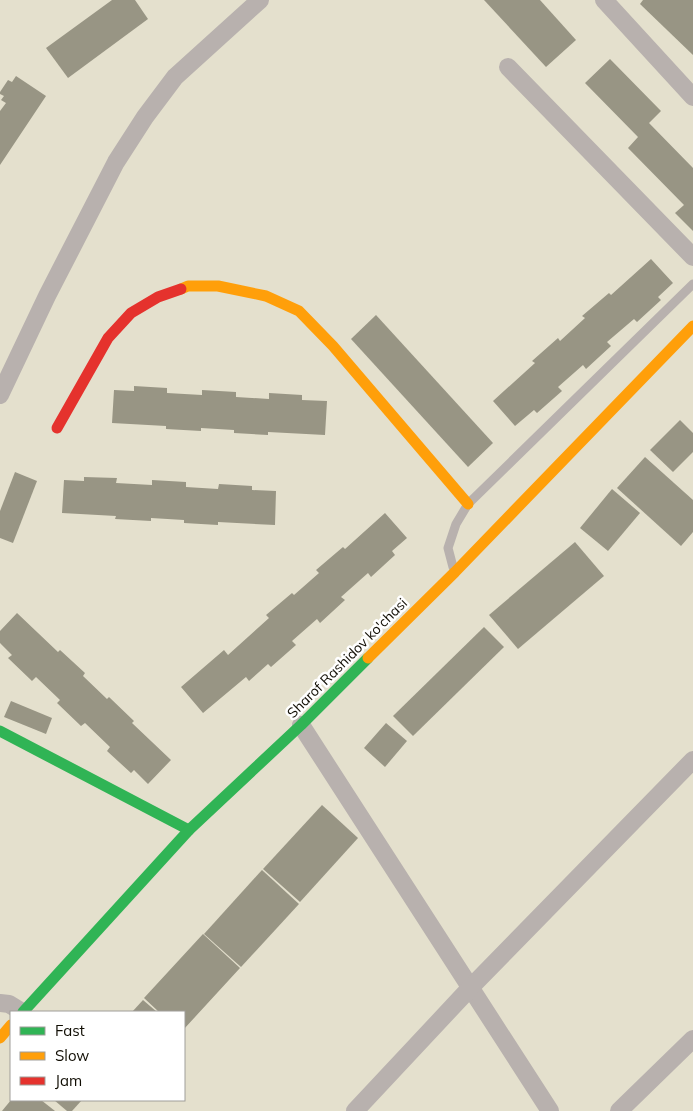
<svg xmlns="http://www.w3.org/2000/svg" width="693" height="1111" viewBox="0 0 693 1111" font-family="Mulish,sans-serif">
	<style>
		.building { fill: #989584 }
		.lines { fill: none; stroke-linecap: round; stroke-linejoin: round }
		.lane { stroke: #b8b1ae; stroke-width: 9 }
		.street { stroke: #b8b1ae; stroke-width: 18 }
		.fast { stroke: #30b455; stroke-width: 11 }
		.slow { stroke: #ff9f0a; stroke-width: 11 }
		.jam { stroke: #e5322d; stroke-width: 11 }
		.labels { text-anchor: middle; stroke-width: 5; stroke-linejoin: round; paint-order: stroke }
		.street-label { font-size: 14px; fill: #100d03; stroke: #fff }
	</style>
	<rect width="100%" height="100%" fill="#e4e0cd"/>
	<g class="building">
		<polygon points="112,0 135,0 148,19 68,78 46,48"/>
		<polygon points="484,0 540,0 576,40 546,67"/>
		<polygon points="643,0 693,0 693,55 640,4"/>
		<polygon points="610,59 661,111 649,123 693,168 693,231 675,213 684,205 628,148 638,137 585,83"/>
		<polygon points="16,76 46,96 0,165 0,111 6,103 1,100 4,96 0,94 0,92 8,80 12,82"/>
		<polygon points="651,259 673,283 658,297 661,300 637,322 634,319 607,342 611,346 586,369 583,365 558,387 562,391 537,413 534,410 515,426 493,401 535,363 532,361 558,338 560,341 585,318 582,316 609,293 611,295"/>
		<polygon points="376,315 493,443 468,467 351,339"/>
		<polygon points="134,386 167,388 167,393 202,395 202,390 236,392 236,397 269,399 269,393 302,395 302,400 327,401 325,435 268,432 268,435 234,433 234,430 201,428 201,431 166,429 166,426 112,423 114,390 134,391"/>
		<polygon points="680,420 693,433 693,452 673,472 650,450"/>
		<polygon points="645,457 693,500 693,532 681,546 617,488"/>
		<polygon points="15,472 37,481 13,543 0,538 0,511"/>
		<polygon points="84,477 117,478 116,483 152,485 152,480 186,482 186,487 218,489 219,484 252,486 252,490 276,491 275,525 218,522 218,525 184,523 184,520 151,518 151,521 115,519 116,516 62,513 64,480 84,481"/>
		<polygon points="612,489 640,513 608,551 580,528"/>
		<polygon points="385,513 407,538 392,551 395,555 371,577 368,573 341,597 345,600 320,623 317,619 292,641 296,645 271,667 268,664 249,681 246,677 203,713 181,687 224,650 228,655 269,618 266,615 292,593 294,595 319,573 316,570 343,547 345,549"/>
		<polygon points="575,542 604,576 518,649 489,615"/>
		<polygon points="17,613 58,652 60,650 85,673 83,676 107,699 109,697 134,721 132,723 171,760 148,784 134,770 131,773 107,751 110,747 85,723 81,726 57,703 60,700 36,677 32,681 8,658 12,655 0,643 0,631"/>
		<polygon points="484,627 504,647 413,736 393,716"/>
		<polygon points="11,701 52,718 46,734 4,717"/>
		<polygon points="386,723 407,741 385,767 364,748"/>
		<polygon points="322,805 358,838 300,902 263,869"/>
		<polygon points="262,870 299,904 241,967 204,934"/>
		<polygon points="203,934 240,968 184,1029 184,1012 159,1012 144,998"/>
		<polygon points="143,1000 157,1012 132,1012"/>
		<polygon points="11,1100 41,1100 55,1111 2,1111"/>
		<polygon points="54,1100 82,1100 72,1111 67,1111"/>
	</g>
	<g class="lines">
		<polyline class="lane" points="453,567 448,548 456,524 468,504 693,284"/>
		<g class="street">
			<polyline points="604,0 693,97"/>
			<polyline points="508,67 693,257"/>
			<polyline points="0,395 47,296 116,162 145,117 175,77 260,0"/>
			<polyline points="301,725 550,1111"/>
			<polyline points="0,1003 9,1004 22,1012"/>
			<polyline points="355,1111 471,987 693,760"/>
			<polyline points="619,1111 693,1039"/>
		</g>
		<g class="fast">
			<polyline points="0,731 189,830"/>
			<polyline points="23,1012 189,830 301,725 368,658"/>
		</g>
		<g class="slow">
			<polyline points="181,289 188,286 218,286 266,296 299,311 333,346 468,504"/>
			<polyline points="368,658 455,572 693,326"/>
			<polyline points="0,1038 11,1025"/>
		</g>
		<polyline class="jam" points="57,428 108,338 131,313 158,297 181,289"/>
	</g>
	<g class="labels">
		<g class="street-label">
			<text transform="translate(347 658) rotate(-45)" y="5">Sharof Rashidov ko'chasi</text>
		</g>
	</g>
	<rect x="10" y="1011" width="175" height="90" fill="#ffffff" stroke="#9f9e9a"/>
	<rect x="20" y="1027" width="25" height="8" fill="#30b455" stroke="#9f9e9a"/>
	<text x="55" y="1036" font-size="15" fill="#100d03">Fast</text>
	<rect x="20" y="1052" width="25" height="8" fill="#ff9f0a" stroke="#9f9e9a"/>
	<text x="55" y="1061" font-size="15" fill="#100d03">Slow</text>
	<rect x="20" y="1077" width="25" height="8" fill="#e5322d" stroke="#9f9e9a"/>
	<text x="55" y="1086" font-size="15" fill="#100d03">Jam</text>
</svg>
